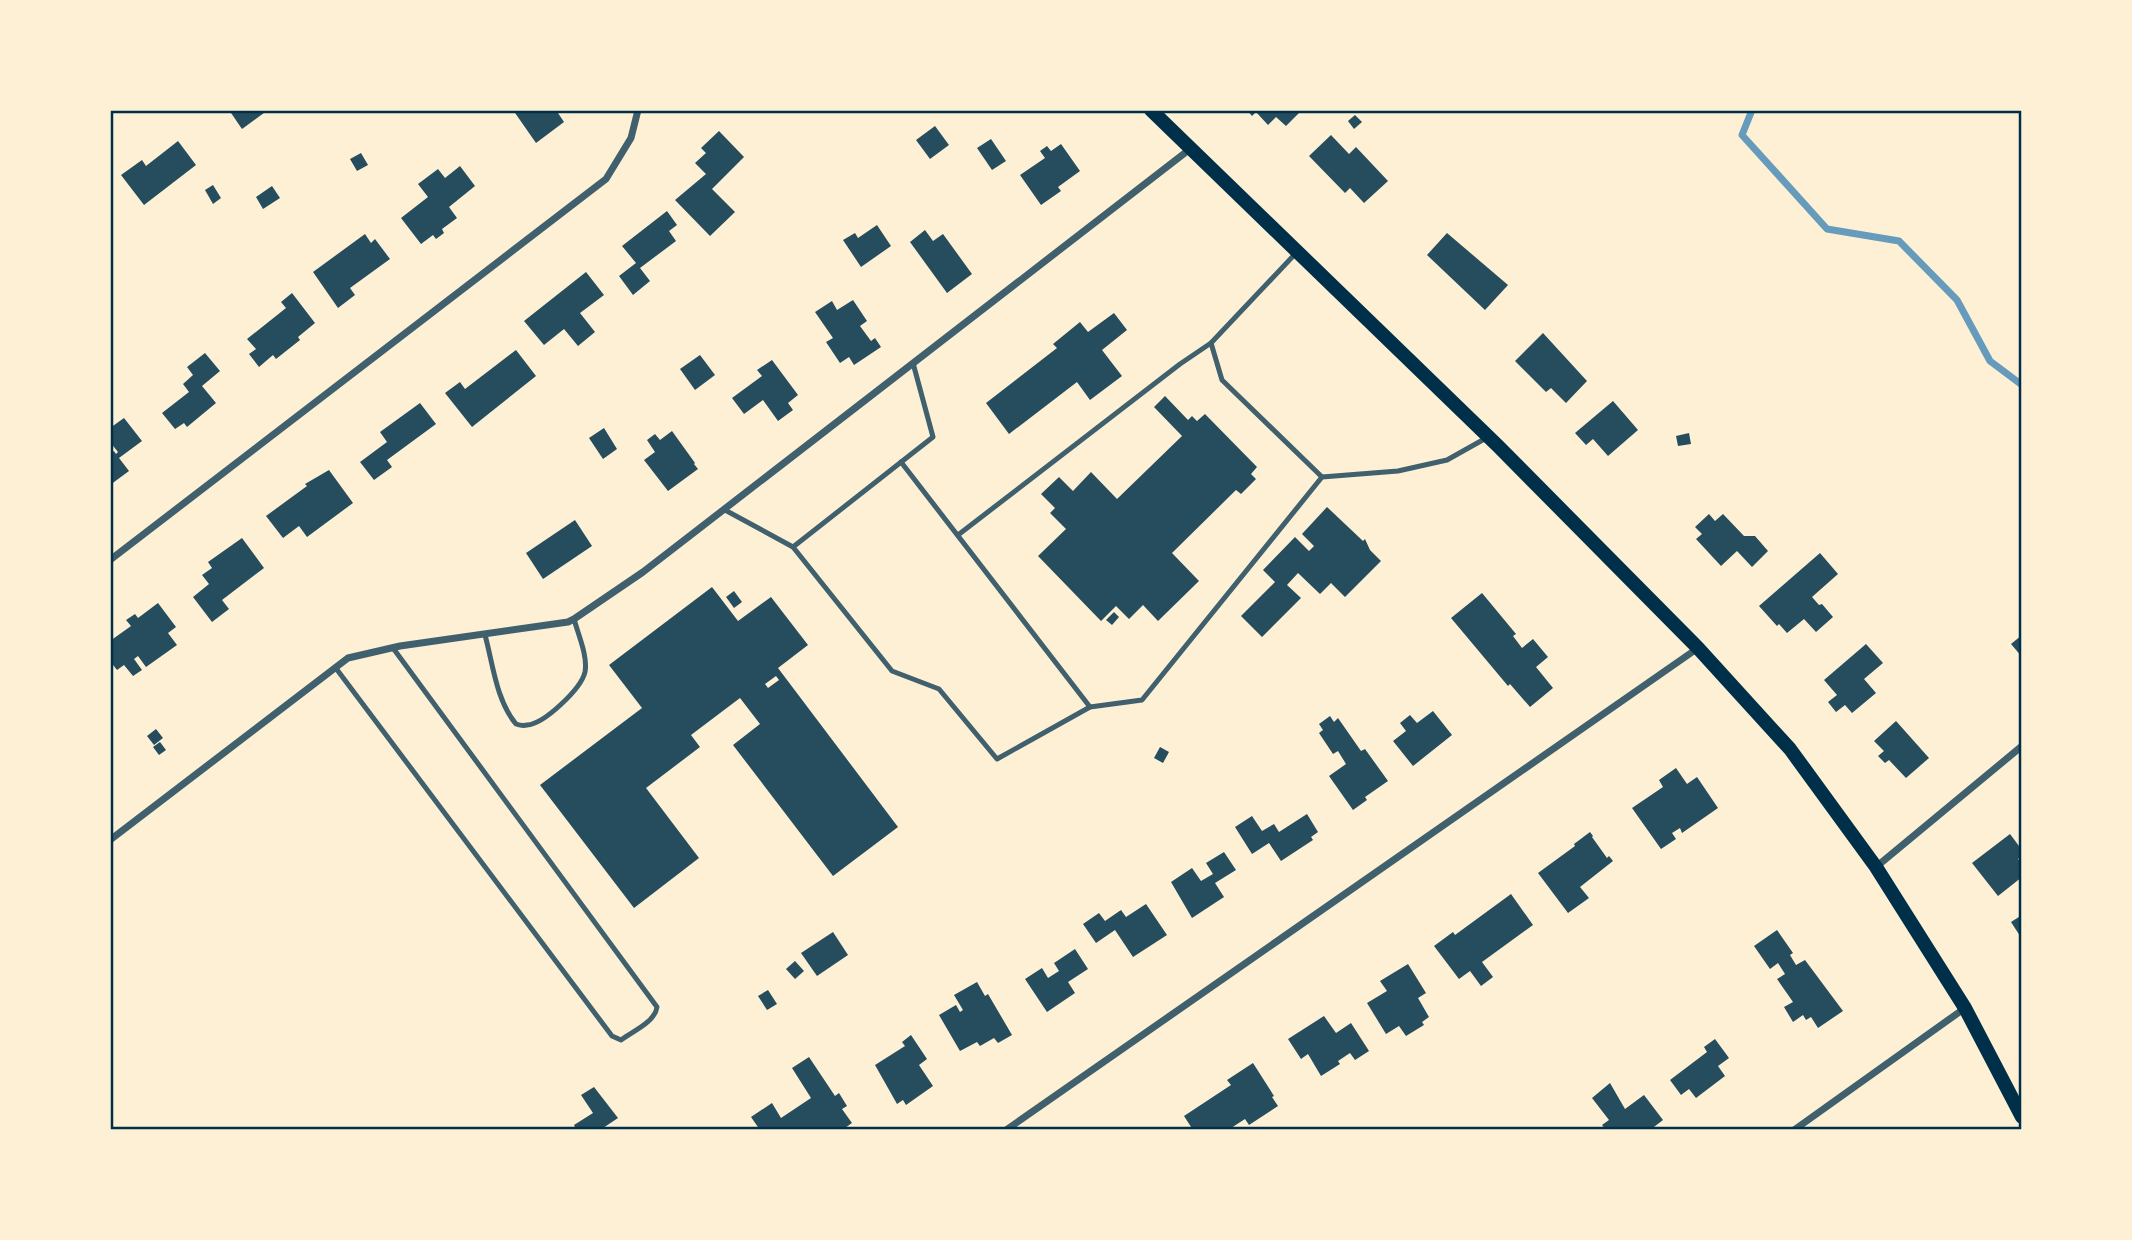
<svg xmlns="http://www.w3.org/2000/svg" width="2132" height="1240" viewBox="0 0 2132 1240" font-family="'DejaVu Sans',sans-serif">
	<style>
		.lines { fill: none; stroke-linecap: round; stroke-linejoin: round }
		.stream { stroke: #669bbc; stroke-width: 7 }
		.building { fill: #264d5e; fill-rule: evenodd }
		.service { stroke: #3f606c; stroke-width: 5 }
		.minor { stroke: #3f606c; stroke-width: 7 }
		.secondary { stroke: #003049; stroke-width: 14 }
		.neatline { fill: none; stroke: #003049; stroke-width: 2.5 }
	</style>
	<rect width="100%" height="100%" fill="#fdf0d5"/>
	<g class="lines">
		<polyline class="stream" points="1752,110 1742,135 1827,229 1899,241 1957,300 1990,361 2022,385"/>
	</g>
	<g class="building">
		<polygon points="229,110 268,110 242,129"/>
		<polygon points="513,110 556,110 564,122 536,143"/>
		<polygon points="1247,110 1302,110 1286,126 1276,117 1268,125 1256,112 1252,116"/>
		<polygon points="1355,115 1362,122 1354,129 1348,121"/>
		<polygon points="935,126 949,145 930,159 916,140"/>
		<polygon points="719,131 744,157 712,189 735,212 710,236 675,200 706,174 695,163 706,153 701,148"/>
		<polygon points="1331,135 1349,154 1356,147 1388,181 1364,203 1350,188 1345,193 1309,156"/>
		<polygon points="991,139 1006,161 992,170 977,148"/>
		<polygon points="178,141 196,165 144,205 121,175 142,160 146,166"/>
		<polygon points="1061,144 1080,171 1058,187 1061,191 1041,205 1020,175 1045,158 1040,151 1047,146 1051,151"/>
		<polygon points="361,153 368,165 357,171 350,159"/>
		<polygon points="460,166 475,186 449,207 457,218 442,229 444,233 436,239 433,235 421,244 401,218 428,197 418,184 438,169 445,178"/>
		<polygon points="213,185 221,198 213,204 205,190"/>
		<polygon points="272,186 280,198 263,209 256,197"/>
		<polygon points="667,211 677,225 669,231 676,241 640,268 650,281 633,295 619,276 636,263 622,246"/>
		<polygon points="877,225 891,246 861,267 843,240 855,233 858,238"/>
		<polygon points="925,230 933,241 943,234 972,274 947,293 910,242"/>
		<polygon points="1447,233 1508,285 1485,310 1427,255"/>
		<polygon points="365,234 371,243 375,239 390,259 350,288 355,295 338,308 313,272"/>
		<polygon points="586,272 604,295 580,313 595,332 578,346 564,329 544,345 524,321"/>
		<polygon points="292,293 315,323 298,337 300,340 276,359 273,355 259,367 249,354 256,349 247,339 286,308 281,302"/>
		<polygon points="853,300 867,321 860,326 871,341 875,338 881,347 854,365 849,357 840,363 826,342 833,338 815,312 832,301 837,310"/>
		<polygon points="1114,313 1127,330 1102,350 1122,376 1090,400 1077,382 1009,434 986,403 1057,348 1053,344 1080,322 1088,332"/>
		<polygon points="1543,333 1587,381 1566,403 1551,388 1546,392 1515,361"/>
		<polygon points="516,350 536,376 472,427 445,393 460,382 465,389"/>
		<polygon points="205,353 220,371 202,386 216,403 187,427 184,423 175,429 162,413 189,392 183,384 193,375 187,367"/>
		<polygon points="700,355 715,375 695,390 680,369"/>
		<polygon points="772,360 798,395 788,403 793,410 778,421 763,400 744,414 732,398 762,376 757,370"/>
		<polygon points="1165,396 1188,420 1192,416 1197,421 1205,414 1257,467 1251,474 1256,479 1241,494 1236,490 1172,553 1199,581 1158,621 1143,605 1129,619 1116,606 1101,621 1038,556 1066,529 1050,513 1055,508 1041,494 1059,477 1073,491 1091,472 1117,499 1182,436 1154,407"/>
		<polygon points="1613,401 1638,430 1608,456 1593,439 1586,445 1575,433"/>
		<polygon points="420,403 436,424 387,460 392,467 374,480 360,462 387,442 380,432"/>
		<polygon points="124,418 142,441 119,458 129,471 110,485 110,454 114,451 116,454 118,452 110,442 110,428"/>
		<polygon points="604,428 617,449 603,459 589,438"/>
		<polygon points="672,431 695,463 694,464 698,469 668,491 644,460 655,452 647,440 655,434 660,440"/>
		<polygon points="1689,433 1691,444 1678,446 1676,436"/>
		<polygon points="329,470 353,503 307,537 299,526 283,538 266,516 307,486 305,484"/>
		<polygon points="1327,507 1363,541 1365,539 1370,550 1381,561 1345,597 1331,583 1320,594 1298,573 1287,585 1301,598 1262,637 1241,616 1275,582 1263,570 1295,537 1309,551 1314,546 1302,534"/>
		<polygon points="1709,514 1715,521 1723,514 1744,536 1755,536 1768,551 1752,567 1737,551 1721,566 1696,539 1702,534 1695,527"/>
		<polygon points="575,520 592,546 543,579 526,553"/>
		<polygon points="242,538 264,568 222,600 229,609 212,622 193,597 209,584 202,575 212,568 208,562"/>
		<polygon points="1820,553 1838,574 1812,597 1819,605 1822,604 1833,617 1816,632 1804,619 1787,633 1779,624 1777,626 1759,606"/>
		<path d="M712 587 738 621 771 597 808 645 778 668 898 827 833 876 733 745 760 724 740 698 691 735 700 747 646 788 699 858 634 908 540 785 642 708 609 665ZM776 676 779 680 768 688 765 684Z"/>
		<polygon points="734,591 742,602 734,608 726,597"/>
		<polygon points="1482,593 1516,634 1513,636 1522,648 1533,639 1548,657 1536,667 1553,688 1530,707 1510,684 1508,686 1451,618"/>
		<polygon points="158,603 176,627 168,633 177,645 146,667 138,656 134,659 142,670 133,676 124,665 117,670 110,661 110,641 131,626 126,620 135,614 138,618"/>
		<polygon points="1114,612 1119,617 1112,625 1106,620"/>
		<polygon points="2022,635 2022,657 2011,644"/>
		<polygon points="1866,644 1883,663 1864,679 1876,693 1852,713 1845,705 1836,712 1828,702 1837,695 1824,680"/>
		<polygon points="1433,711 1452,735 1413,766 1393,741 1406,731 1400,723 1410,715 1417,723"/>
		<polygon points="1330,716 1334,722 1338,718 1361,751 1365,749 1388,781 1365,797 1367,800 1353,810 1329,776 1346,764 1338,751 1333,754 1319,733 1323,730 1319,724"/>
		<polygon points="1896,721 1929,758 1906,778 1889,760 1885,763 1878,756 1884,751 1874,741"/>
		<polygon points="156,729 163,738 154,745 147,736"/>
		<polygon points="160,742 166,750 159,755 153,747"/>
		<polygon points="1160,747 1169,752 1163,763 1154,758"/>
		<polygon points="1676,768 1687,784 1697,777 1718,808 1682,833 1680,828 1672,833 1676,839 1661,849 1632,808 1663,787 1659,780"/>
		<polygon points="1307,814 1318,832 1311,837 1313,840 1281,861 1269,843 1252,854 1235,827 1252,816 1262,831 1274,824 1279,832"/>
		<polygon points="1590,832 1593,836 1592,837 1607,858 1609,856 1613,861 1580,887 1589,898 1568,913 1538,873 1575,846 1574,844"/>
		<polygon points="2010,834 2022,850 2022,856 2018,859 2022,863 2022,877 1998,896 1972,863"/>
		<polygon points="1224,852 1236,870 1215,883 1224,897 1192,918 1171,882 1192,868 1201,881 1213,874 1206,863"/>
		<polygon points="1511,894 1533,925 1482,962 1493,977 1481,986 1470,971 1459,979 1434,946 1453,932 1455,935"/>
		<polygon points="1146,904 1167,935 1133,957 1115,930 1096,943 1083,924 1099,913 1105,921 1121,910 1126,917"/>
		<polygon points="2022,915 2022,939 2011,922"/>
		<polygon points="1777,930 1793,953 1790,955 1796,965 1805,960 1843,1011 1818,1028 1811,1017 1806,1020 1803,1015 1793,1022 1784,1007 1793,1002 1777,979 1785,974 1778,963 1770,969 1754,946"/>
		<polygon points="833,932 848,955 817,976 801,953"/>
		<polygon points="1075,949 1088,969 1068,982 1075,993 1047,1012 1025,979 1042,968 1048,978 1059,971 1054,963"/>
		<polygon points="795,961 804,971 795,979 786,969"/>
		<polygon points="1408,964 1426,993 1418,998 1429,1017 1422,1022 1424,1025 1406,1036 1399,1026 1386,1034 1367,1003 1387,991 1380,981"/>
		<polygon points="977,982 985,996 988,994 1012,1035 998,1043 994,1038 980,1046 977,1042 960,1051 939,1015 956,1005 960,1012 963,1010 954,995"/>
		<polygon points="768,990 777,1004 767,1010 758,996"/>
		<polygon points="1324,1016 1336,1033 1351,1023 1369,1051 1355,1060 1350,1053 1338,1061 1340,1064 1321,1076 1308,1054 1301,1059 1288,1039"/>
		<polygon points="911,1035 927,1059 919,1065 933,1086 906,1105 903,1100 897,1104 875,1065 905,1046 902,1042"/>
		<polygon points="1715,1039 1729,1058 1718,1066 1725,1076 1696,1098 1689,1089 1681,1095 1670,1080 1707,1052 1704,1047"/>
		<polygon points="809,1057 835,1096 839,1093 847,1106 842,1109 852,1123 842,1130 760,1130 751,1117 772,1103 781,1118 811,1098 792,1068"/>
		<polygon points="1253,1063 1274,1096 1272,1097 1278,1106 1249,1125 1245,1119 1228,1130 1193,1130 1184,1116 1231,1085 1227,1080"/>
		<polygon points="1610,1083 1625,1109 1644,1095 1663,1120 1650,1130 1606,1130 1602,1125 1609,1120 1592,1098"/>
		<polygon points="594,1087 618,1118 600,1130 576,1130 574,1125 593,1113 581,1095"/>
	</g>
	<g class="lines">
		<g class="service">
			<polyline points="1296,253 1211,343 1222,380 1322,477"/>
			<polyline points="901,462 1090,707"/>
			<polyline points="725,510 793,547 892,671 939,689 997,759 1090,707 1142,700 1322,477 1398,471 1447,460 1488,437"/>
			<polyline points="958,535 1180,364 1211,343"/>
			<polyline points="793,547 933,437 913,363"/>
			<path d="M485 635C493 664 496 700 516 724 519 725 523 726 527 725 544 724 581 689 585 672 588 656 578 634 574 619"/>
			<path d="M335 667 612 1036 621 1040C633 1031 655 1022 657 1007L393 648"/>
		</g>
		<g class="minor">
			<polyline points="110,560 606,179 631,138 638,110"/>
			<polyline points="110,840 348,658 400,646 568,622 574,619 643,572 1190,149"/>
			<polyline points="1876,867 2022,746"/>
			<polyline points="1006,1130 1698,648"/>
			<polyline points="1794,1130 1965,1008"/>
		</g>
		<polyline class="secondary" points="1151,110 1498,446 1698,648 1790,749 1876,867 1965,1008 2022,1117"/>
	</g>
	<rect width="2132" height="1240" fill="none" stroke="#fdf0d5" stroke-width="224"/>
	<rect x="112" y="112" width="1908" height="1016" class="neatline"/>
</svg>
